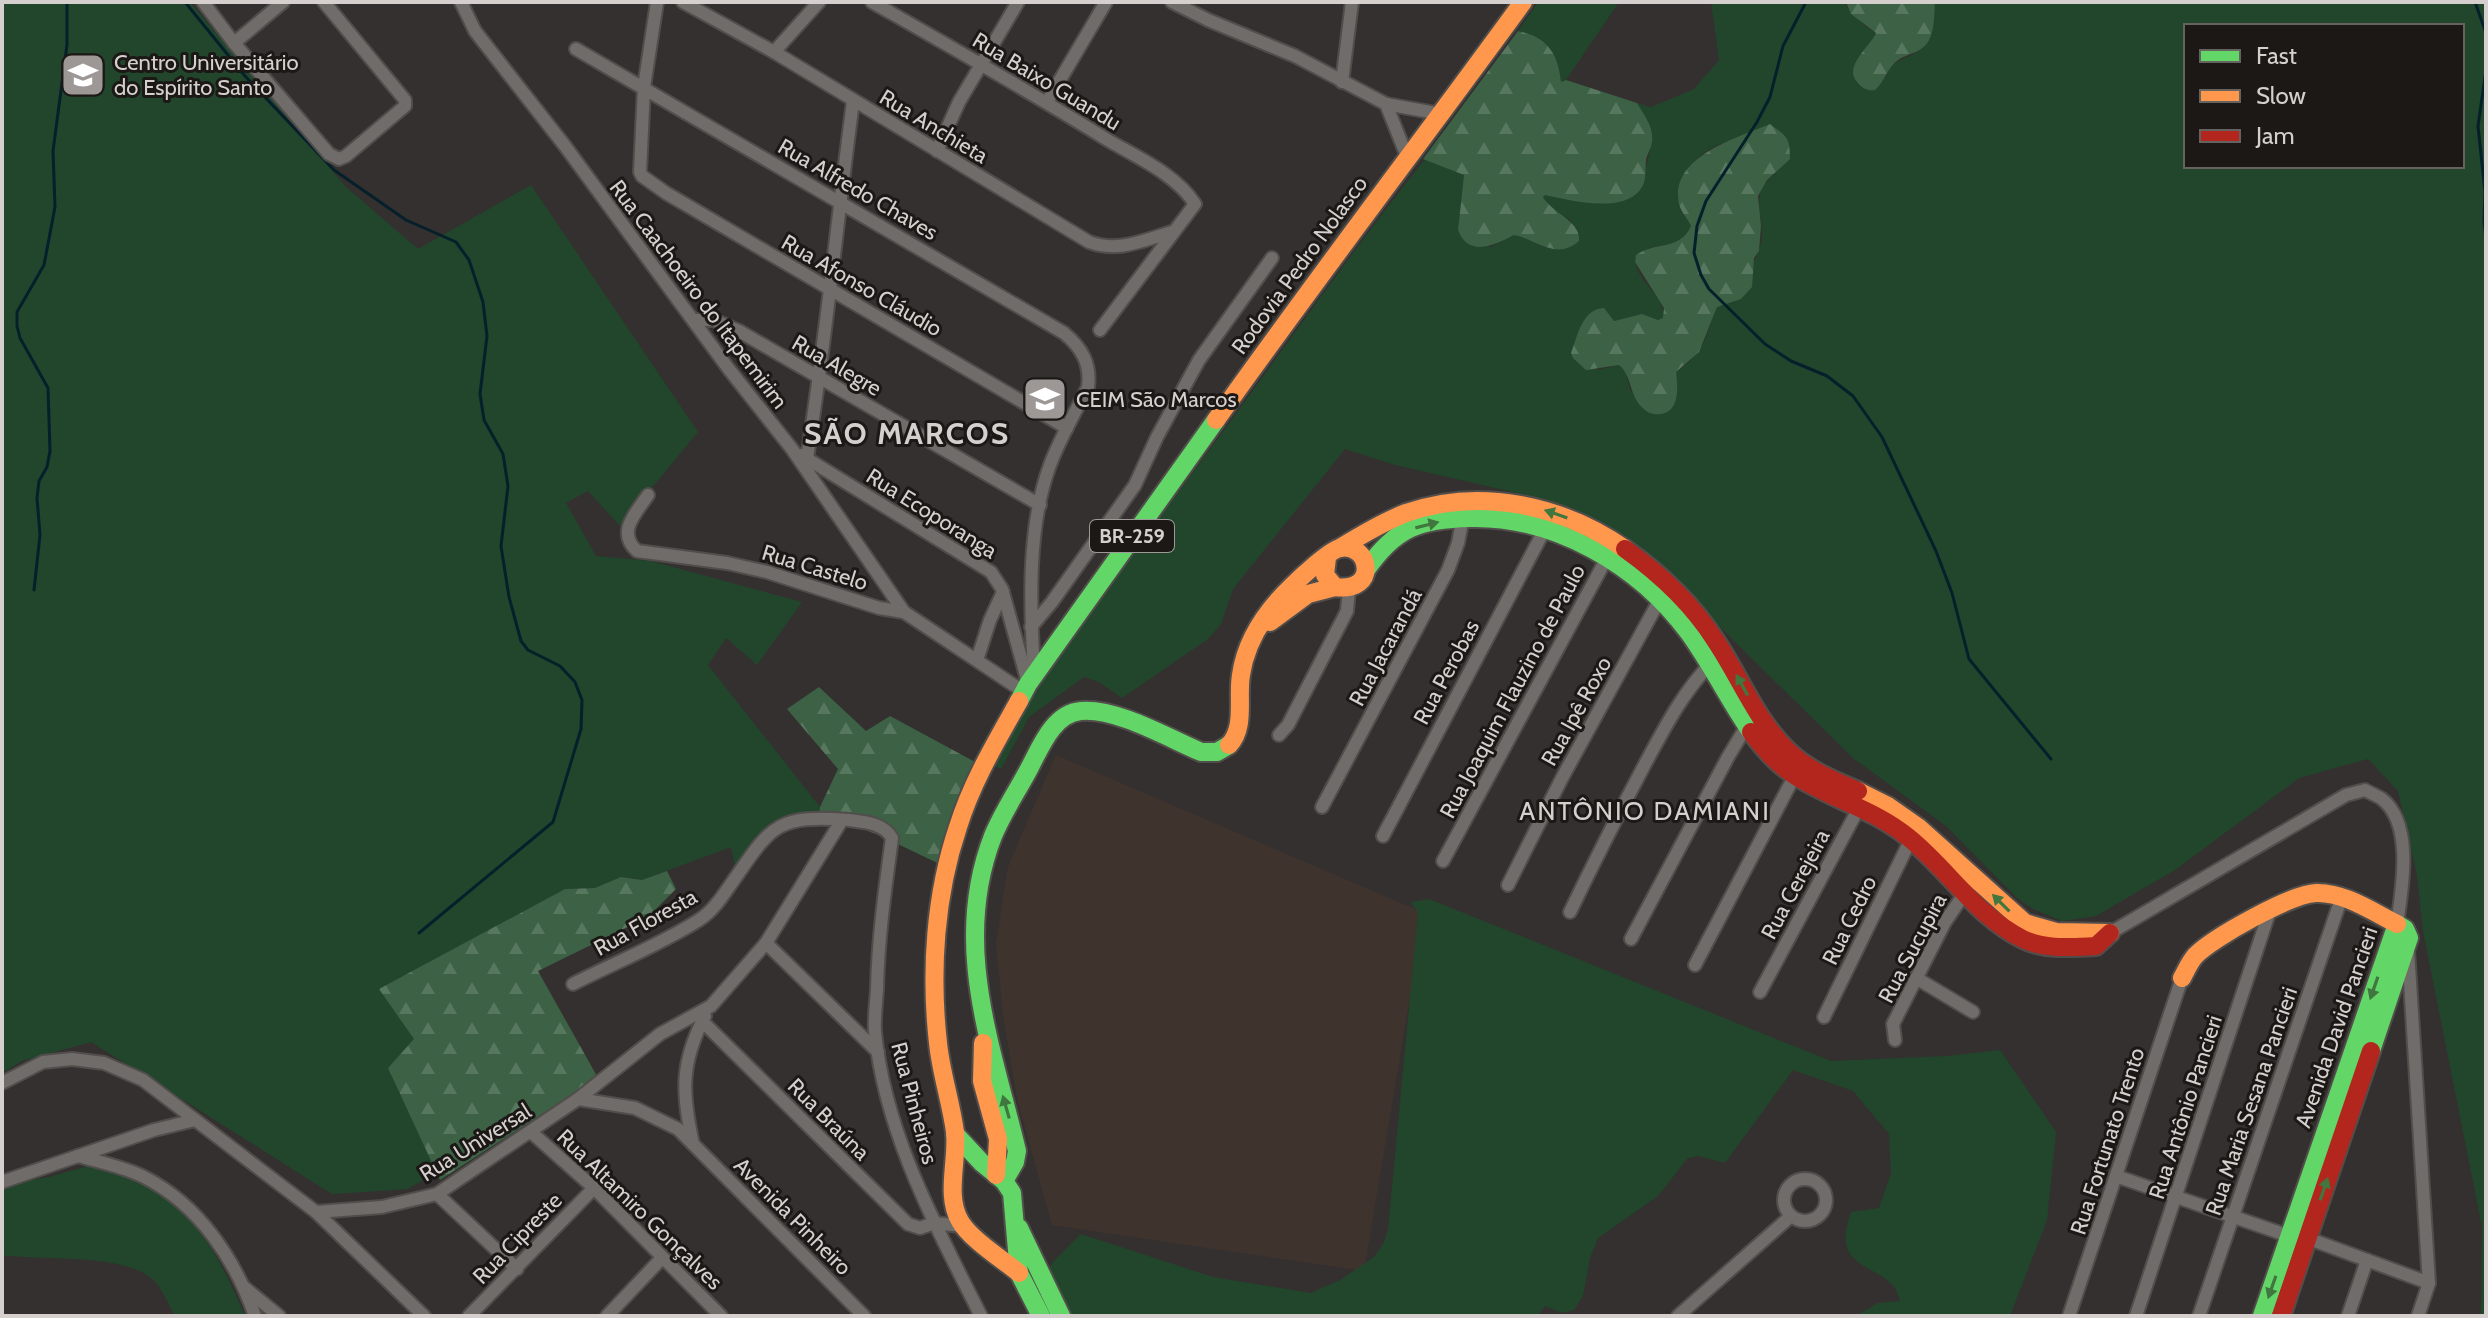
<svg xmlns="http://www.w3.org/2000/svg" width="2488" height="1318" viewBox="0 0 2488 1318" font-family="Cabin,sans-serif">
	<style>
		.built { fill: #3f332e }
		.green { fill: #21462c; fill-rule: evenodd }
		.forest { fill: url(#forest-firs) }
		.lines { fill: none; stroke-linecap: round; stroke-linejoin: round }
		.stream { stroke: #06202b; stroke-width: 3 }
		.street-casing { stroke: #504d4b; stroke-width: 16 }
		.fast-casing { stroke: #504d4b; stroke-width: 22 }
		.slow-casing { stroke: #504d4b; stroke-width: 22 }
		.jam-casing { stroke: #504d4b; stroke-width: 22 }
		.street { stroke: #706c6a; stroke-width: 12 }
		.fast { stroke: #63d668; stroke-width: 18 }
		.slow { stroke: #ff974d; stroke-width: 18 }
		.jam { stroke: #b3261e; stroke-width: 18 }
		.oneway { fill: #3f773f }
		.labels { text-anchor: middle; stroke-width: 6; stroke-linejoin: round; paint-order: stroke }
		.shield { fill: #1b1816; stroke: #9d9997; stroke-width: 2 }
		.shield-label { font-size: 20px; font-weight: bold; fill: #d5d0ce }
		.poi-label { font-size: 22px; fill: #d5d0ce; stroke: #1b1816; text-anchor: start }
		.street-label { font-size: 22px; fill: #d5d0ce; stroke: #1b1816 }
		.quarter-label { font-size: 26px; letter-spacing: 2px; fill: #d5d0ce; stroke: #1b1816 }
		.district-label { font-size: 30px; font-weight: bold; letter-spacing: 2px; fill: #d5d0ce; stroke: #1b1816 }
	</style>
	<defs>
		<pattern id="forest-firs" width="22" height="20" patternUnits="userSpaceOnUse" patternTransform="scale(2)"><rect width="22" height="20" fill="#3c6145"/><path d="M5 1l3.5 6h-7zM16 11l3.5 6h-7z" fill="#57775f"/></pattern>
	</defs>
	<rect width="100%" height="100%" fill="#34302f"/>
	<polygon class="built" points="1056,755 1424,913 1364,1271 1052,1225 1017,1099 1003,1014 996,943 1008,867"/>
	<g class="green">
		<path d="M2 2H190L345 186 418 249 531 185 698 432 620 526 588 491 566 503 596 556 651 561 802 602 757 665 726 638 708 665 820 807 818 820C765 817 757 837 738 880L731 847 642 880 622 877 595 888 565 889 380 989 415 1039 388 1068 437 1172 408 1189 332 1194 91 1042 22 1061 2 1073Z"/>
		<polygon points="1538,2 1619,2 1566,80 1561,83 1524,33 1518,31"/>
		<path d="M1711 2H1846V6L1865 26 1876 33C1868 51 1845 64 1859 85L1886 77C1891 56 1913 60 1924 46 1934 34 1934 17 1935 2H2486V1316H2481L2482 1227 2423 931 2417 875 2398 791 2368 759 2299 778 2175 870 2096 916 2062 921 2033 909 2016 897 1946 826 1853 758 1660 568 1626 539 1588 516 1544 499 1395 465 1345 449 1233 589 1221 624 1208 639 1122 698 1099 682 1084 677 1029 717 1001 769 992 765C1053 656 1131 556 1205 456 1278 357 1348 256 1425 159L1464 175 1458 230 1491 247 1514 235C1538 240 1556 261 1579 241L1570 220 1555 212 1543 197 1545 194C1583 202 1606 211 1641 189L1652 141 1646 118 1637 103 1651 107 1694 89 1719 60ZM2186 26H2462V166H2186ZM1734 140 1775 174C1744 197 1770 221 1759 250 1752 268 1743 285 1734 302L1717 306 1704 342 1690 361 1676 372C1678 386 1678 401 1668 412L1630 390 1625 370 1619 365 1597 370 1608 314 1614 321 1642 314 1659 320 1664 319C1666 294 1631 279 1636 255 1642 252 1648 247 1654 247 1671 244 1683 244 1691 226 1687 218 1681 212 1679 203 1674 172 1707 145 1734 140Z"/>
		<path d="M1429 899 1831 1061 1948 1056 2000 1050 2056 1132 2047 1220 2010 1316H1856L1878 1303 1900 1301C1892 1259 1827 1279 1851 1212L1879 1208 1891 1173 1889 1134 1853 1091 1793 1070 1725 1163 1698 1156 1688 1158 1658 1196 1598 1238 1590 1258 1583 1296 1574 1310 1562 1313 1545 1306 1537 1316H1055L1045 1274 1053 1262 1081 1234 1213 1277 1311 1293 1340 1280 1374 1257 1384 1242 1388 1230 1418 912 1410 902Z"/>
		<path d="M88 1166C103 1171 120 1175 135 1181 195 1207 221 1259 245 1316H175C168 1304 162 1287 151 1278 120 1253 43 1261 2 1255V1185L49 1177Z"/>
	</g>
	<g class="forest">
		<path d="M1846 2H1935C1934 17 1935 41 1921 49 1914 54 1905 55 1898 60 1887 68 1885 81 1875 90 1868 91 1863 89 1858 83 1842 67 1870 47 1876 33L1851 14Z"/>
		<path d="M1518 31C1548 37 1558 54 1561 82L1566 80 1637 103C1644 115 1654 127 1652 142 1651 149 1647 154 1646 160 1645 170 1647 182 1640 190 1621 214 1570 200 1545 195L1543 197C1554 215 1581 221 1579 241 1556 261 1538 240 1514 235 1495 245 1469 258 1458 230L1464 175 1423 159Z"/>
		<path d="M1770 124C1787 137 1790 137 1790 159L1767 180 1758 196 1761 226 1759 251 1754 258 1752 287 1741 299 1717 307 1699 352 1676 372C1678 387 1680 412 1660 414 1654 415 1647 413 1643 408 1629 396 1632 375 1619 365L1586 370 1573 358 1571 353C1578 335 1582 309 1604 308L1614 321 1642 314 1658 320 1663 318 1664 308 1635 262 1636 255C1656 241 1680 251 1691 226 1688 219 1681 212 1679 204 1669 156 1738 138 1770 124Z"/>
		<path d="M819 687 866 731 890 716 977 763 938 863C899 846 861 821 818 820L820 807 838 769 787 709Z"/>
		<polygon points="667,871 676,889 648,917 538,971 598,1078 440,1180 388,1068 414,1039 379,989 565,889 595,888 621,877 642,880"/>
	</g>
	<g class="lines">
		<g class="stream">
			<polyline points="185,2 245,76 334,170 406,220 456,242 469,260 483,302 487,336 480,394 484,420 503,454 508,486 501,546 509,597 521,641 528,650 560,666 575,682 582,700 581,729 553,822 419,933"/>
			<polyline points="1806,2 1783,46 1770,97 1757,122 1706,201 1697,226 1694,253 1701,275 1709,289 1765,344 1791,361 1827,376 1853,396 1882,437 1936,551 1952,593 1969,659 2051,759"/>
			<polyline points="2475,2 2486,33"/>
			<polyline points="2486,70 2478,126 2485,192 2484,221 2486,239"/>
			<polyline points="34,590 40,535 37,498 39,481 47,467 50,451 48,388 20,338 17,326 17,312 44,265 55,207 53,151 67,45 67,2"/>
		</g>
		<g class="street-casing">
			<g id="street">
				<polyline points="203,2 234,43 329,154 339,159 346,156 405,106 405,100 324,2"/>
				<polyline points="461,2 475,31 565,146 728,368 792,449 904,612"/>
				<polyline points="657,2 644,87 640,172 642,176 666,193 1067,428"/>
				<path d="M683 2 774 52 1089 242C1118 253 1144 240 1172 232"/>
				<path d="M872 2C951 47 1029 91 1106 139 1136 157 1176 174 1195 204L1100 330"/>
				<polyline points="1172,2 1208,20 1295,56 1386,104 1408,159"/>
				<polyline points="234,43 283,2"/>
				<path d="M576 49 1064 333C1082 348 1091 364 1088 387 1075 413 1060 438 1050 465 1027 527 1030 606 1034 671"/>
				<polyline points="774,52 819,2"/>
				<polyline points="1342,82 1352,2"/>
				<polyline points="1047,102 1106,2"/>
				<polyline points="1386,104 1441,114"/>
				<polyline points="937,151 959,102 1018,2"/>
				<polyline points="694,320 714,320 739,331 1040,505"/>
				<polyline points="801,455 991,572 1002,589 1028,683"/>
				<path d="M807 458C826 340 837 220 853 102"/>
				<path d="M648 495C636 513 616 532 637 551L727 563 767 572 879 608 904 612 1024 692"/>
				<polyline points="1031,627 1052,602 1135,485 1157,437 1199,360 1272,258"/>
				<polyline points="977,660 990,620 1003,592"/>
				<polyline points="1279,735 1288,725 1347,611 1349,589"/>
				<polyline points="1322,807 1448,570 1458,543 1464,512"/>
				<polyline points="1383,836 1546,527"/>
				<polyline points="1443,861 1609,554"/>
				<polyline points="1508,885 1562,778 1659,601"/>
				<path d="M1570 912C1594 862 1619 813 1645 764 1665 727 1683 692 1712 662"/>
				<path d="M2110 933 2346 795 2365 790C2370 793 2378 796 2382 799 2414 824 2402 889 2397 924"/>
				<polyline points="1631,939 1728,757 1746,727 1752,723"/>
				<polyline points="766,943 878,1052"/>
				<polyline points="2408,950 2429,1283 2418,1316"/>
				<polyline points="1695,965 1795,775"/>
				<polyline points="1916,978 1973,1012"/>
				<path d="M573 984C614 963 660 945 699 920 713 911 722 897 731 884 771 827 774 814 849 820 865 822 883 823 892 838 885 889 878 939 877 990 876 1004 874 1018 875 1032 885 1134 936 1226 981 1316"/>
				<polyline points="1760,992 1861,804"/>
				<polyline points="1824,1017 1910,841"/>
				<polyline points="702,1021 908,1224 920,1228 934,1223 962,1226"/>
				<polyline points="1895,1040 1893,1024 1945,922 1969,887"/>
				<polyline points="2,1083 43,1062 72,1059 104,1063 143,1080 316,1212 424,1316"/>
				<polyline points="578,1099 635,1108 678,1129 864,1316"/>
				<polyline points="531,1132 594,1188 721,1316"/>
				<path d="M693 1144C682 1094 680 1063 705 1016"/>
				<path d="M78 1156C99 1162 124 1167 144 1177 199 1205 235 1259 255 1316"/>
				<polyline points="2116,1176 2289,1236"/>
				<circle cx="1805" cy="1200" r="21"/>
				<polyline points="2,1182 154,1130 195,1120"/>
				<polyline points="437,1194 517,1269"/>
				<polyline points="316,1212 382,1207 437,1194 578,1099 660,1034 711,1006 766,943 842,820"/>
				<polyline points="2307,1238 2429,1283"/>
				<polyline points="245,1288 279,1316"/>
				<polyline points="469,1316 594,1188"/>
				<polyline points="607,1316 662,1258"/>
				<polyline points="1678,1316 1791,1216"/>
				<polyline points="2069,1316 2182,978"/>
				<polyline points="2136,1316 2270,910"/>
				<polyline points="2199,1316 2341,899"/>
				<polyline points="2348,1316 2367,1260"/>
			</g>
		</g>
		<g class="fast-casing">
			<g id="fast">
				<path d="M1366 570C1395 528 1419 519 1470 518 1555 516 1639 565 1689 633 1712 665 1729 700 1751 732"/>
				<polyline points="1019,701 1028,684 1216,420"/>
				<polyline points="955,1134 982,1163 1004,1181 1012,1193 1019,1273 1041,1316"/>
				<path d="M1004 1181 1015 1162 1017 1151C992 1046 951 944 993 836 1003 812 1018 790 1030 767 1041 746 1054 713 1081 711 1117 708 1168 738 1201 752H1217L1229 745"/>
				<polyline points="1019,1228 1061,1316"/>
				<polyline points="2262,1316 2397,924 2405,929 2409,938 2371,1051"/>
			</g>
		</g>
		<g class="slow-casing">
			<g id="slow">
				<path d="M1216 420C1316 279 1421 142 1523 2"/>
				<path d="M1340 548C1361 535 1383 522 1406 513 1480 487 1562 505 1625 549"/>
				<polyline points="1270,622 1308,594 1335,587"/>
				<path d="M1019 701C996 742 972 782 958 827 935 895 930 971 938 1043 941 1073 951 1102 955 1132 958 1161 945 1195 960 1221 969 1238 1003 1260 1019 1273"/>
				<path d="M1229 745C1246 727 1237 698 1241 675 1246 640 1267 610 1292 586 1301 577 1330 550 1340 548 1370 542 1380 593 1335 587L1325 575 1327 558"/>
				<polyline points="1858,791 1888,806 1918,827 2025,923 2056,932 2110,933"/>
				<path d="M2182 978C2186 971 2189 963 2195 956 2212 938 2291 894 2316 893 2344 892 2373 912 2397 924"/>
				<polyline points="983,1043 982,1081 998,1139 996,1175"/>
			</g>
		</g>
		<g class="jam-casing">
			<g id="jam">
				<path d="M1625 549C1660 574 1692 604 1715 640 1740 677 1756 721 1789 752 1808 770 1834 781 1858 791"/>
				<path d="M1751 732C1763 747 1774 761 1790 772 1827 798 1873 808 1908 837 1948 869 1977 917 2023 939 2045 950 2072 947 2096 946L2110 933"/>
				<polyline points="2281,1316 2371,1051"/>
			</g>
		</g>
		<use href="#street" class="street"/>
		<use href="#fast" class="fast"/>
		<use href="#slow" class="slow"/>
		<use href="#jam" class="jam"/>
	</g>
	<defs><path id="oneway-solid" d="M-6-.8H1V-3.2L6.5 0L1 3.2V.8H-6Z" transform="scale(2)"/></defs>
	<g class="oneway">
		<use href="#oneway-solid" transform="translate(1556 514) rotate(-161)"/>
		<use href="#oneway-solid" transform="translate(1427 525) rotate(-14)"/>
		<use href="#oneway-solid" transform="translate(1742 685) rotate(-119)"/>
		<use href="#oneway-solid" transform="translate(2001 903) rotate(-135)"/>
		<use href="#oneway-solid" transform="translate(2374 988) rotate(109)"/>
		<use href="#oneway-solid" transform="translate(1006 1107) rotate(-106)"/>
		<use href="#oneway-solid" transform="translate(2324 1189) rotate(-71)"/>
		<use href="#oneway-solid" transform="translate(2272 1287) rotate(109)"/>
	</g>
	<defs>
		<g id="university-square" transform="scale(2.3)"><rect x="-9" y="-9" width="18" height="18" rx="4" fill="#9d9896" stroke="#1b1816"/><path d="M0-5L7-2L0 1L-7-2ZM-4 1L0 2.5L4 1V4Q0 6-4 4Z" fill="#fff"/></g>
		<g id="school-square" transform="scale(2.3)"><rect x="-9" y="-9" width="18" height="18" rx="4" fill="#9d9896" stroke="#1b1816"/><path d="M0-5L7-2L0 1L-7-2ZM-4 1L0 2.5L4 1V4Q0 6-4 4Z" fill="#fff"/></g>
	</defs>
	<g fill-rule="evenodd">
		<use href="#university-square" x="83" y="75"/>
		<use href="#school-square" x="1045" y="399"/>
	</g>
	<g class="labels">
		<rect class="shield" x="1090" y="520" width="84" height="32" rx="6"/>
		<g class="shield-label">
			<text x="1132" y="543">BR-259</text>
		</g>
		<g class="poi-label">
			<text x="114" y="70">Centro Universitário<tspan x="114" dy="25">do Espírito Santo</tspan></text>
			<text x="1076" y="407">CEIM São Marcos</text>
		</g>
		<g class="street-label">
			<text transform="translate(1047 81) rotate(31)" y="8">Rua Baixo Guandu</text>
			<text transform="translate(934 126) rotate(31)" y="8">Rua Anchieta</text>
			<text transform="translate(858 189) rotate(30)" y="8">Rua Alfredo Chaves</text>
			<text transform="translate(1299 265) rotate(-54)" y="8">Rodovia Pedro Nolasco</text>
			<text transform="translate(862 285) rotate(30)" y="8">Rua Afonso Cláudio</text>
			<text transform="translate(699 294) rotate(53)" y="8">Rua Caachoeiro do Itapemirim</text>
			<text transform="translate(837 365) rotate(30)" y="8">Rua Alegre</text>
			<text transform="translate(932 513) rotate(32)" y="8">Rua Ecoporanga</text>
			<text transform="translate(815 567) rotate(17)" y="8">Rua Castelo</text>
			<text transform="translate(1385 647) rotate(-62)" y="8">Rua Jacarandá</text>
			<text transform="translate(1446 672) rotate(-62)" y="8">Rua Perobas</text>
			<text transform="translate(1512 691) rotate(-62)" y="8">Rua Joaquim Flauzino de Paulo</text>
			<text transform="translate(1576 711) rotate(-61)" y="8">Rua Ipê Roxo</text>
			<text transform="translate(1795 884) rotate(-62)" y="8">Rua Cerejeira</text>
			<text transform="translate(1849 920) rotate(-64)" y="8">Rua Cedro</text>
			<text transform="translate(645 922) rotate(-29)" y="8">Rua Floresta</text>
			<text transform="translate(1912 948) rotate(-62)" y="8">Rua Sucupira</text>
			<text transform="translate(2336 1027) rotate(-71)" y="8">Avenida David Pancieri</text>
			<text transform="translate(2251 1101) rotate(-71)" y="8">Rua Maria Sesana Pancieri</text>
			<text transform="translate(915 1103) rotate(75)" y="8">Rua Pinheiros</text>
			<text transform="translate(2185 1107) rotate(-72)" y="8">Rua Antônio Pancieri</text>
			<text transform="translate(829 1119) rotate(45)" y="8">Rua Braúna</text>
			<text transform="translate(2107 1141) rotate(-72)" y="8">Rua Fortunato Trento</text>
			<text transform="translate(475 1142) rotate(-32)" y="8">Rua Universal</text>
			<text transform="translate(640 1209) rotate(44)" y="8">Rua Altamiro Gonçalves</text>
			<text transform="translate(793 1216) rotate(45)" y="8">Avenida Pinheiro</text>
			<text transform="translate(517 1238) rotate(-46)" y="8">Rua Cipreste</text>
		</g>
		<g class="quarter-label">
			<text x="1645" y="820">ANTÔNIO DAMIANI</text>
		</g>
		<g class="district-label">
			<text x="907" y="444">SÃO MARCOS</text>
		</g>
	</g>
	<rect width="2488" height="1318" fill="none" stroke="#d5d0ce" stroke-width="8"/>
	<rect x="2184" y="24" width="280" height="144" fill="#1b1816" stroke="#656260" stroke-width="2"/>
	<rect x="2200" y="50" width="40" height="12" fill="#63d668" stroke="#656260" stroke-width="2"/>
	<text x="2256" y="64" font-size="24" fill="#d5d0ce">Fast</text>
	<rect x="2200" y="90" width="40" height="12" fill="#ff974d" stroke="#656260" stroke-width="2"/>
	<text x="2256" y="104" font-size="24" fill="#d5d0ce">Slow</text>
	<rect x="2200" y="130" width="40" height="12" fill="#b3261e" stroke="#656260" stroke-width="2"/>
	<text x="2256" y="144" font-size="24" fill="#d5d0ce">Jam</text>
</svg>
